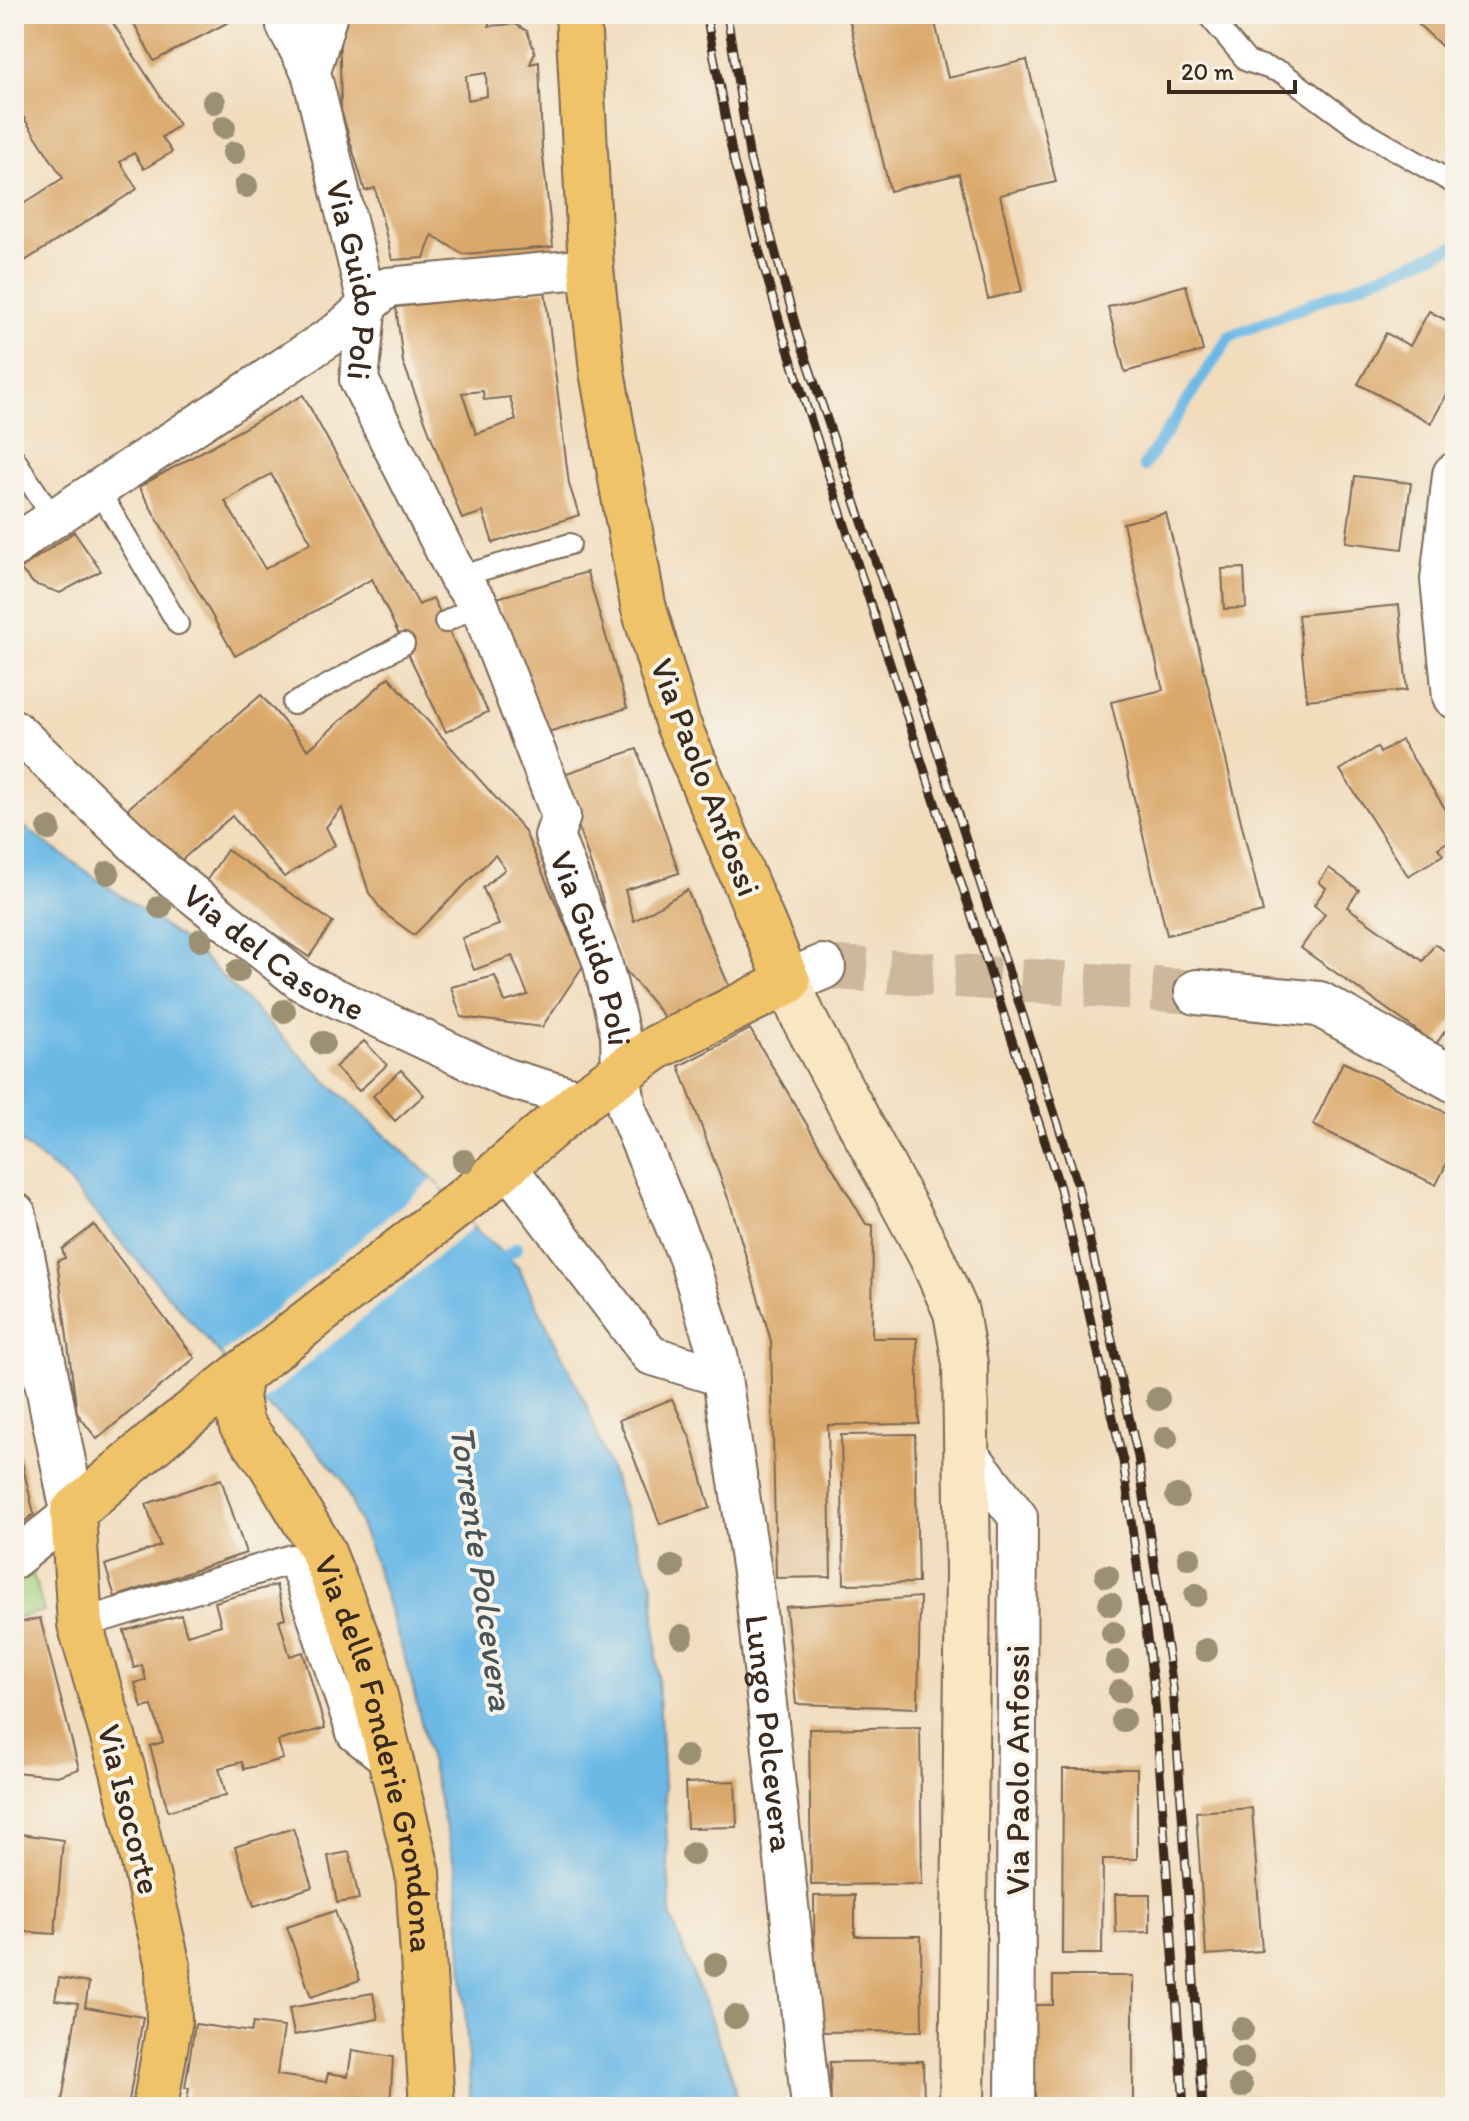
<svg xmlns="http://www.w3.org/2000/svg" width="1469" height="2121" viewBox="0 0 1469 2121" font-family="Itim,sans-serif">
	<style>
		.green { fill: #9fcc7a; stroke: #6d7b4c; stroke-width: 2 }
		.water { fill: #6cb9e6; stroke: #547282; stroke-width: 2 }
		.pier { fill: #f1dcbc }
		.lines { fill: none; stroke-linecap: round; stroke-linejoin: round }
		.stream { stroke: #6cb9e6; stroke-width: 12 }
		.building { fill: #daa86b; fill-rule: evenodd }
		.tertiary-tunnel { stroke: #cdb89c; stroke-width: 44; stroke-dasharray: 44 22; stroke-linecap: butt }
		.service-casing { stroke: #7b6855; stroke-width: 24 }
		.pedestrian-casing { stroke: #7b6855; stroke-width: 32 }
		.minor-casing { stroke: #7b6855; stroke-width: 42 }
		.tertiary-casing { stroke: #7b6855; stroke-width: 48 }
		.secondary-casing { stroke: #7b6855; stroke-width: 48 }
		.primary-casing { stroke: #7b6855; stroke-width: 48 }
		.service { stroke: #fff; stroke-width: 20 }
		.pedestrian { stroke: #fff; stroke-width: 28 }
		.minor { stroke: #fff; stroke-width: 38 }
		.tertiary { stroke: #fff; stroke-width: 44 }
		.secondary { stroke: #f9e7c3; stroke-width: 44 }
		.primary { stroke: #f1c369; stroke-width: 44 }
		.rail-casing { stroke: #3b2a1e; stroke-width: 9 }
		.rail { stroke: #f7f3e8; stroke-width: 6; stroke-dasharray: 18; stroke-linecap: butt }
		.tree { fill: #9b9072 }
		.labels { text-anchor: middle; stroke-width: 8; stroke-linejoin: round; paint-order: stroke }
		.street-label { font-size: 34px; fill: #3b2a1e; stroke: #f7f3e8 }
		.water-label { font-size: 36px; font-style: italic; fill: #4a555a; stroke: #f7f3e8 }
	</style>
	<rect width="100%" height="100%" fill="#f7f3e8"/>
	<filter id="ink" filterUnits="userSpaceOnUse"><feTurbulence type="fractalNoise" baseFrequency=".0125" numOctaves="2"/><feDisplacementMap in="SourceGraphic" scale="16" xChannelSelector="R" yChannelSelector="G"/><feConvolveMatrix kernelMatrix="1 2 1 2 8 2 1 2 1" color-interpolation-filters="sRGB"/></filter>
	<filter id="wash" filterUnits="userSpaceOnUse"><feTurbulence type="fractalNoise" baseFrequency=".006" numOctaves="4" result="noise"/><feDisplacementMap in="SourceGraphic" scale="32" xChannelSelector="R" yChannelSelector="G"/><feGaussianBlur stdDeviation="1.8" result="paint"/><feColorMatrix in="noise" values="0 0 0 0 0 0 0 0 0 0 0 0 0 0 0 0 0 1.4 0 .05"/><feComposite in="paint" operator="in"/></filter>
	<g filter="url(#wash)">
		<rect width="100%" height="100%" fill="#f1dcbc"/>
		<polygon class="green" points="33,1574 44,1611 14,1619 14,1587"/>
		<polygon class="water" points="14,820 193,947 326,1081 433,1179 473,1227 518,1267 586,1404 653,1585 671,1917 730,2069 739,2107 471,2107 457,1876 410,1675 371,1552 342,1479 306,1438 262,1402 63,1176 14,1137"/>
		<polygon class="pier" points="433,1179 473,1227 262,1402 222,1354"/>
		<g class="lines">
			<g class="stream">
				<polyline points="1144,466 1230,336 1455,246"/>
				<polyline points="494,1265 517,1248"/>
			</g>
		</g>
		<g id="blocks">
			<g class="building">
				<polygon points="24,14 107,14 179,125 162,137 172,152 144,169 134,153 120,162 137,189 14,268 14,210 63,178 14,103 14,48 18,45 14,38 14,20"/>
				<polygon points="129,14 244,14 154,61"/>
				<path d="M339 14H489V26L515 24 527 31 535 52 530 64 539 62 542 148 553 247 463 254 432 235 424 258 392 260 375 188 365 191 341 110ZM486 73 487 96 468 100 466 76Z"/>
				<polygon points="515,14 537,14 537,18 521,22"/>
				<polygon points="848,14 933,14 948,78 1027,60 1056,182 1000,195 1022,291 988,299 959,174 890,191"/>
				<polygon points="1422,14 1455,14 1455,59 1415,21"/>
				<polygon points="1186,285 1203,351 1125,372 1108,307"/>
				<path d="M545 290 569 484 579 515 493 543 483 512 462 519 403 362 396 307ZM483 391 484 400 510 397 516 420 476 434 462 393Z"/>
				<polygon points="1429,311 1455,325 1455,380 1431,423 1358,384 1386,333 1410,346"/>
				<path d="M303 395 419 605 433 598 488 712 446 732 372 579 235 656 139 487ZM271 474 311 542 265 569 225 501Z"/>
				<polygon points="1355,476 1411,483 1402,549 1346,542"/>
				<polygon points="1166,513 1263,912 1167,935 1111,702 1163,690 1123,523"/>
				<polygon points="74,532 101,571 60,593 34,584 20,569"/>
				<polygon points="1244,568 1246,608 1224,609 1222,569"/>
				<polygon points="587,572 627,708 538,735 497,598"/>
				<polygon points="1399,605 1407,690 1307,700 1298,615"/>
				<polygon points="389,677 524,830 534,853 583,966 542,1027 461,1017 451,987 495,976 505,1002 528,995 512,956 474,970 462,938 499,925 483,888 505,869 495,855 414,935 384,913 369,893 342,808 326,827 335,845 284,877 232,816 176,865 118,817 261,695 308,750"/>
				<polygon points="1401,740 1455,824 1455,837 1438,848 1443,855 1408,876 1340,770 1377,747 1380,753"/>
				<polygon points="637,749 679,873 625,890 634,921 687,890 730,988 665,1018 626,971 610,935 602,898 561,775"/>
				<polygon points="227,850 333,922 309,957 203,886"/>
				<polygon points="1329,868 1359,890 1347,907 1423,961 1435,944 1455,958 1455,1017 1436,1044 1301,948 1325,914 1314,905 1326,888 1319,882"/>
				<polygon points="750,1029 866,1224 873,1225 872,1338 917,1338 919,1424 828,1425 831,1577 776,1578 771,1341 731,1206 679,1066"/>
				<polygon points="364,1041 387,1065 359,1091 335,1067"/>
				<polygon points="1343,1062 1455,1117 1455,1147 1436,1185 1313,1125"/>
				<polygon points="401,1070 424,1095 395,1121 373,1096"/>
				<polygon points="94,1225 195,1358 97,1439 77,1413 57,1261 65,1258 62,1249"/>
				<polygon points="672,1399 691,1440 710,1508 660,1524 619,1420"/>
				<polygon points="915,1434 918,1583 844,1584 841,1435"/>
				<polygon points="20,1454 34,1514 14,1530 14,1456"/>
				<polygon points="221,1479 246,1553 115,1597 105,1565 160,1546 146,1504"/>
				<polygon points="276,1585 285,1618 279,1620 290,1656 303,1652 325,1728 278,1741 283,1759 244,1769 242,1762 219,1768 226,1795 168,1811 150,1746 163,1742 152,1706 142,1708 135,1683 146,1680 142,1665 134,1668 124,1631 181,1615 187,1635 221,1625 215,1602"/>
				<polygon points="920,1597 918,1708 796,1704 786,1607"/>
				<polygon points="40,1618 79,1769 57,1776 14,1772 14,1624"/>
				<polygon points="920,1727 922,1884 811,1885 809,1729"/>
				<polygon points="1063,1769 1137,1769 1137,1859 1103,1859 1102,1954 1062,1954"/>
				<polygon points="735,1781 737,1827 687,1828 685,1783"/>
				<polygon points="1252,1808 1262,1951 1206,1955 1196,1812"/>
				<polygon points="293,1828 312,1887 254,1906 235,1847"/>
				<polygon points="14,1833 63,1840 55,1934 14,1931"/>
				<polygon points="349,1852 359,1899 337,1903 328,1856"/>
				<polygon points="1115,1894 1150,1894 1150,1932 1116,1933"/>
				<polygon points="855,1895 855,1936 921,1936 922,2031 815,2032 814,1896"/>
				<polygon points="335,1911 360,1980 311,1997 287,1927"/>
				<polygon points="1053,1976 1133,1976 1133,2107 1033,2107 1033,2005 1053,2005"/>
				<polygon points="59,1978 89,1983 85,2007 143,2017 128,2107 61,2107 78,2003 55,2000"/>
				<polygon points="373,1993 378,2019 294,2035 289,2008"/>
				<polygon points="253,2023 284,2027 277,2075 326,2082 328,2073 348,2076 352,2050 393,2057 390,2107 186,2107 189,2088 185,2088 195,2024 251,2032"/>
				<polygon points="923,2061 924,2107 831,2107 830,2062"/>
			</g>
		</g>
	</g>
	<g filter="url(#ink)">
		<use href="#blocks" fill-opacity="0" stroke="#7b6855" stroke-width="2"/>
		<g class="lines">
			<polyline class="tertiary-tunnel" points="823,967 1197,992"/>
			<g class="service-casing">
				<g id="service">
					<polyline points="1207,14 1247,61 1283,73 1356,127 1455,184"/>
					<polyline points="14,458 53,518"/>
					<polyline points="98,489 178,624"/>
					<polyline points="458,577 570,544"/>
					<polyline points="445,622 479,604"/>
					<polyline points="293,704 404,644"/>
				</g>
			</g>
			<g class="pedestrian-casing">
				<polyline id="pedestrian" points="80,1624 292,1559 352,1736 392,1767"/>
			</g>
			<g class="minor-casing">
				<g id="minor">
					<path id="s1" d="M328 14 311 72 367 302 359 380 458 577 479 604 561 816 554 836 602 961 620 1034 621 1072 627 1110 688 1258 719 1359 754 1585 811 2107"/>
					<polyline points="286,26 311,72"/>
					<polyline points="14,548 33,532 339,331 388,287 591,268"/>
					<path id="s2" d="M14 729 166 873 302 982 506 1078 582 1100"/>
					<polyline points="506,1165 650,1355 722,1377"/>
					<polyline points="967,1451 1018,1517 1015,2107"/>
					<polyline points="14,1559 73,1512"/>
				</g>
			</g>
			<g class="tertiary-casing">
				<g id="tertiary">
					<polyline points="1455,475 1443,580 1455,696"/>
					<polyline points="788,982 823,967"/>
					<polyline points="1197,992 1319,1004 1455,1080"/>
					<polyline points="14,1215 73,1512"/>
				</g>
			</g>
			<g class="secondary-casing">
				<polyline id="secondary" points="788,982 805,1021 931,1256 956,1312 965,1364 968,1571 962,2107"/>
			</g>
			<g class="primary-casing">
				<g id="primary">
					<path id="s3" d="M240 1375 236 1397 241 1424 270 1463 322 1550 367 1663 418 1873 432 2107"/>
					<polyline points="155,2107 169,2025 168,1966 123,1771 80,1624 73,1512 163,1435 482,1186 582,1100 657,1047 788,982 677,722 643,605 602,371 591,268 578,14"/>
				</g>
			</g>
			<use href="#service" class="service"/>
			<use href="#pedestrian" class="pedestrian"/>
			<use href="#minor" class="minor"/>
			<use href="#tertiary" class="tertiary"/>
			<use href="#secondary" class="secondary"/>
			<use href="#primary" class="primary"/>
			<g class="rail-casing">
				<g id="rail">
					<polyline points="706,14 734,163 784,337 1060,1188 1123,1461 1154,1689 1184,2107"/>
					<polyline points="727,14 750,160 798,334 891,607 1077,1183 1138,1457 1173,1688 1203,2107"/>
				</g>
			</g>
			<use href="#rail" class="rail"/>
		</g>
		<g class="tree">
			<circle cx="214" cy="102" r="12"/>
			<circle cx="224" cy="127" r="12"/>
			<circle cx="234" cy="153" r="12"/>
			<circle cx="246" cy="186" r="12"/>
			<circle cx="49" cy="829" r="12"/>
			<circle cx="108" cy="873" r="12"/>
			<circle cx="160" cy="907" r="12"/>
			<circle cx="201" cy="940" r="12"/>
			<circle cx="238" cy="971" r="12"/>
			<circle cx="284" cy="1011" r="12"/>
			<circle cx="323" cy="1043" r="12"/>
			<circle cx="464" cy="1161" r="12"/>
			<circle cx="1158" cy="1399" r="12"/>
			<circle cx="1166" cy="1438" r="12"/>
			<circle cx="1177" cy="1496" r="12"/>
			<circle cx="1189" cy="1558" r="12"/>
			<circle cx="672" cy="1567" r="12"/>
			<circle cx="1107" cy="1576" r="12"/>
			<circle cx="1196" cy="1595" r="12"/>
			<circle cx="1110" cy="1604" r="12"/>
			<circle cx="1113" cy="1633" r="12"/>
			<circle cx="682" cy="1636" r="12"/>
			<circle cx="1206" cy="1650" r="12"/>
			<circle cx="1117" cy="1662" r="12"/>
			<circle cx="1120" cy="1691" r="12"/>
			<circle cx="1123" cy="1720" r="12"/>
			<circle cx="686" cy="1757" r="12"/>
			<circle cx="693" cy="1854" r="12"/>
			<circle cx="716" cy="1964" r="12"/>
			<circle cx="735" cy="2017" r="12"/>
			<circle cx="1242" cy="2029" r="12"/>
			<circle cx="1242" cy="2058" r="12"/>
			<circle cx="1241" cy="2086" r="12"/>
		</g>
	</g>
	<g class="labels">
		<g class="street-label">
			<text dy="12" stroke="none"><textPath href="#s1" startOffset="274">Via Guido Poli</textPath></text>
			<text transform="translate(706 777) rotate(69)" y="12">Via Paolo Anfossi</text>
			<text dy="12" stroke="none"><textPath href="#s2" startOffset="344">Via del Casone</textPath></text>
			<text dy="12" stroke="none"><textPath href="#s1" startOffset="998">Via Guido Poli</textPath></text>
			<text dy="12" stroke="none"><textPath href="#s1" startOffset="1808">Lungo Polcevera</textPath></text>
			<text dy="12" stroke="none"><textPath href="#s3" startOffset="412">Via delle Fonderie Grondona</textPath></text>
			<text transform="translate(1017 1770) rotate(-90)" y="12">Via Paolo Anfossi</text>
			<text transform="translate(130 1809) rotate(76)" y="12">Via Isocorte</text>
		</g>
		<g class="water-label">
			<text transform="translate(483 1568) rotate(82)" y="13">Torrente Polcevera</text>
		</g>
	</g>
	<rect width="1469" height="2121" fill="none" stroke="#f7f3e8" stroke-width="48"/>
	<path d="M1169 80v12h126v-12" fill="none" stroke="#3b2a1e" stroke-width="4"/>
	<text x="1181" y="80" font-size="24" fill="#3b2a1e" stroke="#f7f3e8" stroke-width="6" paint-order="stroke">20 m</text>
</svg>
